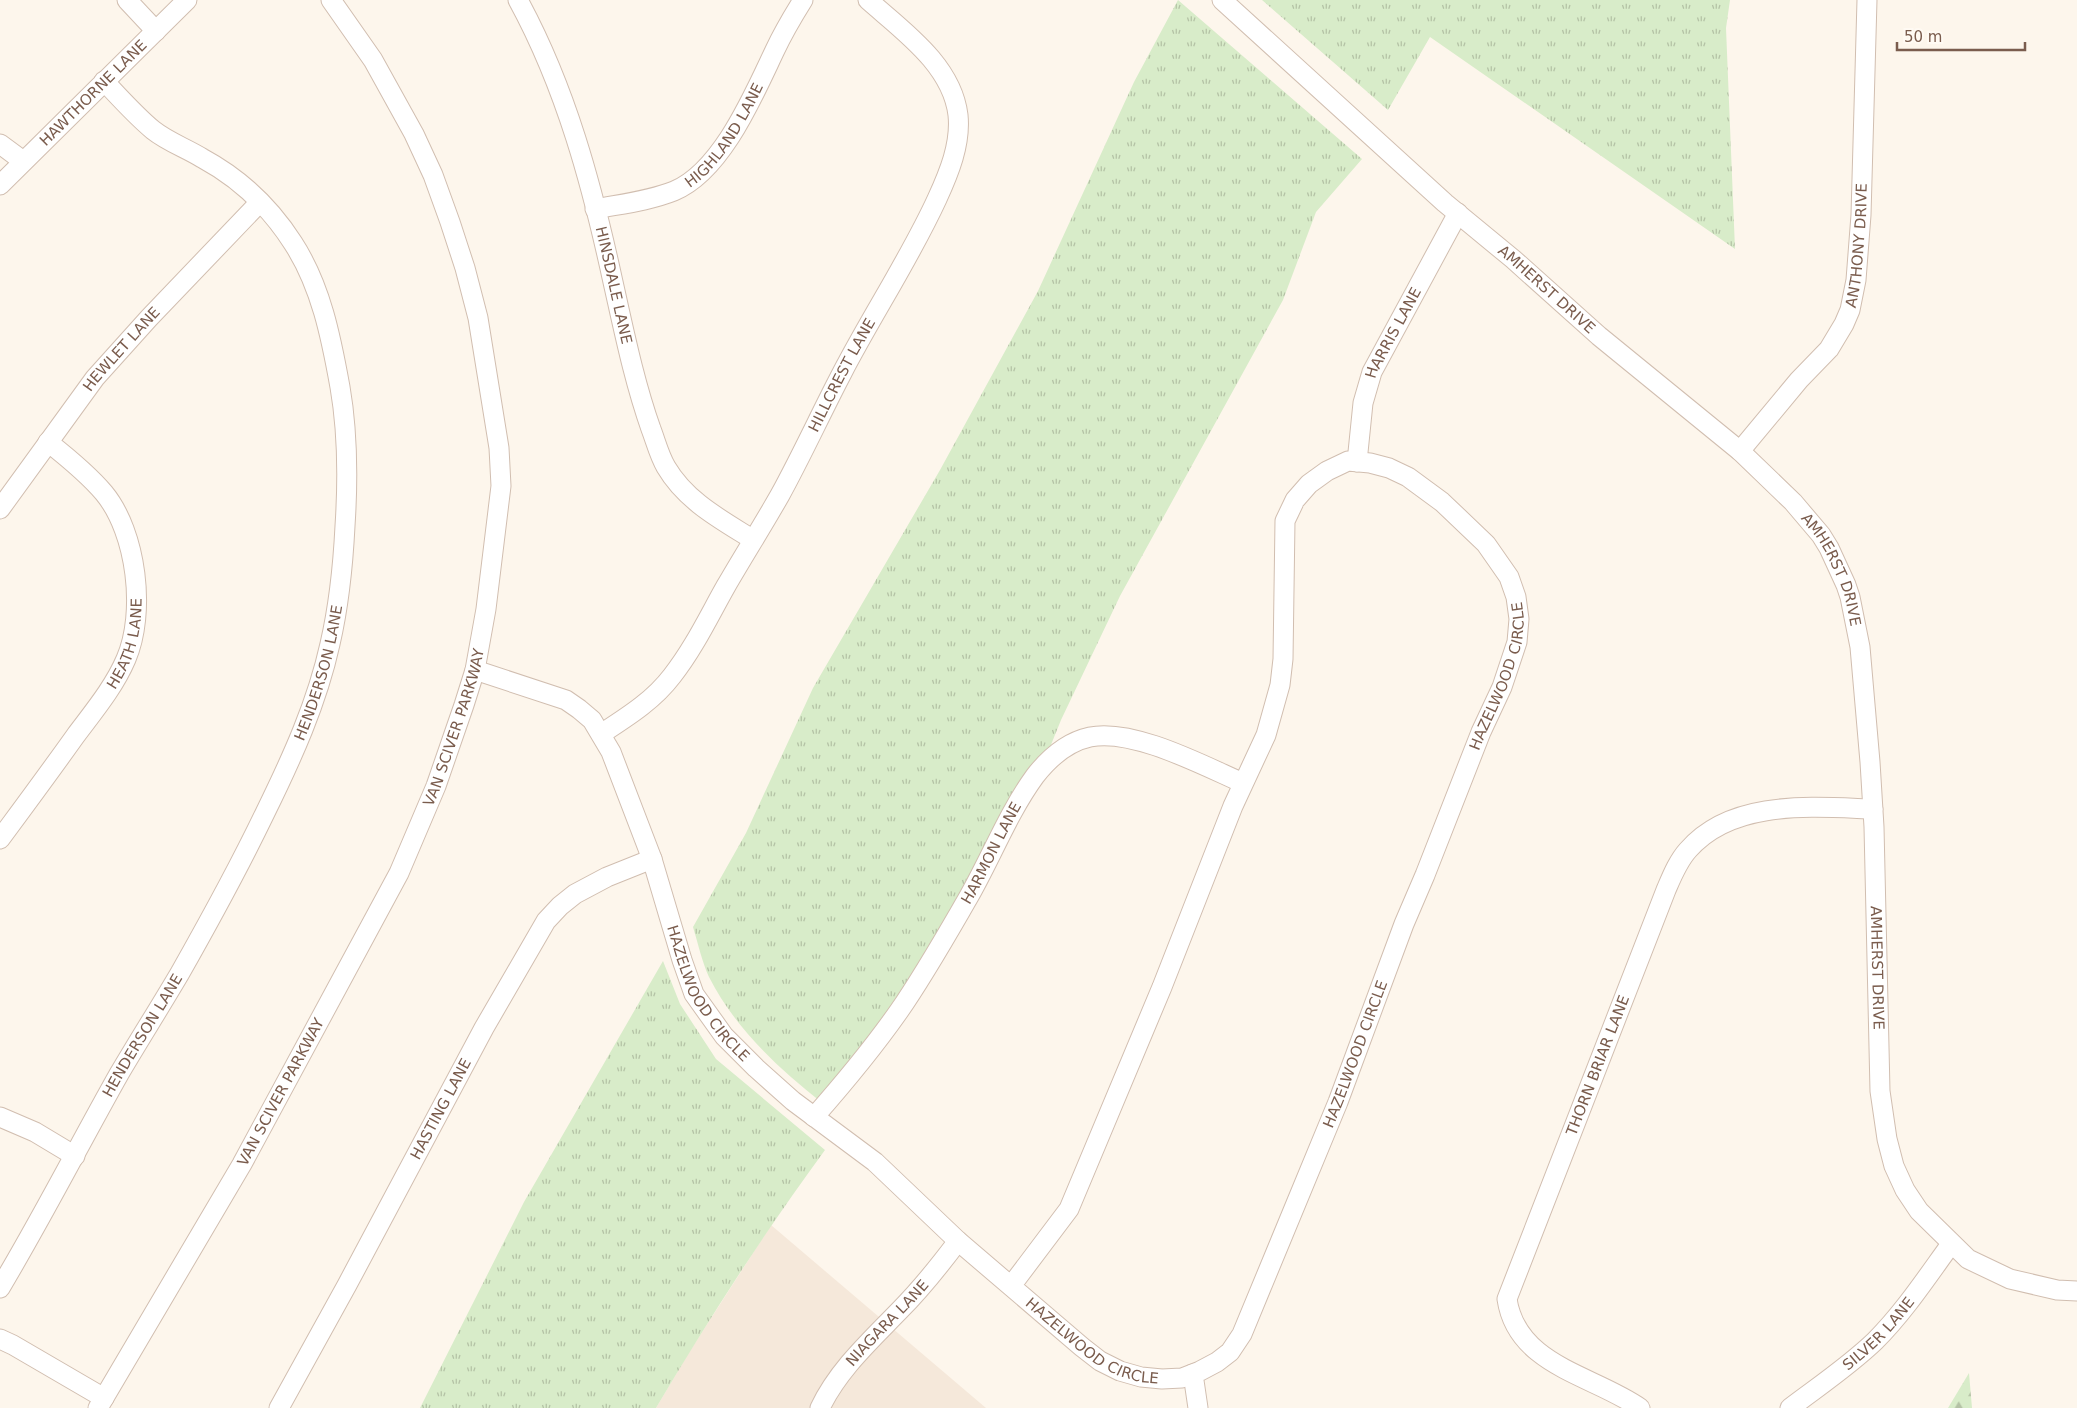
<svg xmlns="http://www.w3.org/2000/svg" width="2077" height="1408" viewBox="0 0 2077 1408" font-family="'DejaVu Sans',sans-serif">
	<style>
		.residential { fill: #f5e8da }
		.grass { fill: url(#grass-tufts) }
		.forest { fill: url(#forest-firs) }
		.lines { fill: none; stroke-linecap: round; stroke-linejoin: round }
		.minor-casing { stroke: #d1beb0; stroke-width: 21 }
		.minor { stroke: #fff; stroke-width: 19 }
		.labels { text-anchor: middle; stroke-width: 5; stroke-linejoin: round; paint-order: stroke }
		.street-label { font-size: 15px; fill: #7a5c4d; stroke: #fffaf3 }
	</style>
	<defs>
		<pattern id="grass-tufts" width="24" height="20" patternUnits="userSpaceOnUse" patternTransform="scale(1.25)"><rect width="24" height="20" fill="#d8ecc9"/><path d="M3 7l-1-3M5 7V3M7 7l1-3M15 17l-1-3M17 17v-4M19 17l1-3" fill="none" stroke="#b4c2a5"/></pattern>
		<pattern id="forest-firs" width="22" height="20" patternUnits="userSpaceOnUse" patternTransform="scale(1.25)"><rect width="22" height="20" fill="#d8ecc9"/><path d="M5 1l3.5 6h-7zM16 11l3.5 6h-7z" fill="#b4c2a5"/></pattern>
	</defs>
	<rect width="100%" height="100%" fill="#fdf6ec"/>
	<polygon class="residential" points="771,1225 986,1408 656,1408 688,1354"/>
	<g class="grass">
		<path d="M1178 0 1362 159 1316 212 1283 300 1120 596 1061 720 1038 777 925 971 821 1102C777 1067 735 1028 709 977 702 962 698 943 693 927L746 833 813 688 940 470 1038 291 1134 82Z"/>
		<polygon points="1262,0 1730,0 1726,28 1735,249 1430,37 1388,110"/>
		<path d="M663 961 680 1004 716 1059 825 1150C764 1233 708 1320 656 1408H420L524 1202Z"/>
	</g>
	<polygon class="forest" points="1969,1373 1972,1408 1948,1408"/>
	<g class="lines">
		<g class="minor-casing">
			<g id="minor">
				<polyline points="127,0 156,31"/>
				<path id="s1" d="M518 0C566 88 592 185 613 282 624 331 634 381 651 429 656 442 659 455 666 467 686 501 720 519 752 539"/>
				<path id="s2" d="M1222 0 1445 203 1513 259 1599 336 1740 451 1793 502 1821 535 1829 548 1846 585 1850 597 1860 647 1870 762 1874 827 1880 1091 1887 1139 1894 1166 1905 1190 1919 1211 1968 1259 2010 1279 2057 1290 2077 1291"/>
				<polyline points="0,144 23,161"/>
				<path id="s3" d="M0 185 187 0"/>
				<path id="s4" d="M595 209C621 204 649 201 674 191 722 171 754 94 775 50 783 33 793 16 803 0"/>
				<path id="s5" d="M1740 451 1799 380 1829 349 1844 324 1850 310 1856 280 1861 215 1867 0"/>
				<path id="s6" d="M1357 462 1363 403 1372 372 1458 213"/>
				<path id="s7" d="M0 509 95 378 149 318 260 202"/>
				<path id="s8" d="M475 670 566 700 579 709 592 720 611 752 652 859 682 960 694 994 724 1036 756 1068 793 1101 875 1162 958 1241 1082 1347 1100 1361 1120 1371 1141 1377 1162 1379 1182 1378 1200 1371 1217 1362 1230 1352 1242 1334 1338 1102 1404 924 1425 875 1481 732 1502 687 1517 642 1519 619 1516 597 1509 577 1486 544 1442 502 1408 477 1389 468 1370 463 1348 461 1327 471 1309 484 1295 500 1285 521 1283 659 1280 685 1266 735 1233 806 1162 987 1069 1209 1011 1286"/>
				<path id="s9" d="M601 734C627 717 653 701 672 676 694 648 709 616 726 586 744 555 763 525 780 495 802 455 821 413 842 373 872 315 910 258 937 199 949 173 961 144 958 115 952 65 903 31 868 0"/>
				<path id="s10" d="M0 839C26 804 51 770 76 735 94 711 114 687 126 659 146 613 137 533 104 493 88 474 67 457 48 442"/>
				<polyline points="0,1117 35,1132 75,1156"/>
				<path id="s11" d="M814 1117C844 1083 873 1048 899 1011 924 975 946 936 968 898 991 858 1008 813 1035 776 1049 758 1067 742 1090 737 1133 728 1204 766 1243 783"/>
				<path id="s12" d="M0 1288C42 1218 79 1145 119 1074 139 1040 160 1007 180 973 210 920 239 867 265 813 292 758 317 703 330 644 339 605 343 566 345 526 348 480 348 433 340 387 331 337 321 286 293 243 270 207 239 178 202 158 186 148 168 142 153 130 136 116 120 98 104 81"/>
				<polyline points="0,1339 13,1345 104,1398"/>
				<polyline points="1193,1374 1198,1408"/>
				<path id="s13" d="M98 1408 242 1164 399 873 436 786 464 705 475 670 486 609 501 486 499 448 478 318 465 268 450 222 433 175 414 134 373 60 331 0"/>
				<path id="s14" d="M279 1408 347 1285 484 1028 546 921 560 906 575 894 607 877 652 859"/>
				<path id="s15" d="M820 1408C838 1370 870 1341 899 1311 921 1289 940 1265 958 1241"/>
				<path id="s16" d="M1640 1408C1593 1375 1517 1366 1507 1299L1666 890C1672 876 1678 861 1688 850 1732 799 1812 807 1873 809"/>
				<path id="s17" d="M1790 1408C1819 1386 1849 1366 1875 1341 1904 1312 1927 1277 1951 1244"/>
			</g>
		</g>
		<use href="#minor" class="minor"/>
	</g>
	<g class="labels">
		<g class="street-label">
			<text dy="5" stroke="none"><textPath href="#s3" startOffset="131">HAWTHORNE LANE</textPath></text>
			<text dy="5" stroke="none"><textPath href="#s4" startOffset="158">HIGHLAND LANE</textPath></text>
			<text dy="5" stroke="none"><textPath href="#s5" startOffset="245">ANTHONY DRIVE</textPath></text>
			<text dy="5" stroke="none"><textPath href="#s1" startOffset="302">HINSDALE LANE</textPath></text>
			<text dy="5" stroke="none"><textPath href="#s2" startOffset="435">AMHERST DRIVE</textPath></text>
			<text dy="5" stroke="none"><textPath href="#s6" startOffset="136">HARRIS LANE</textPath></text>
			<text dy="5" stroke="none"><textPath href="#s7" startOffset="201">HEWLET LANE</textPath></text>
			<text dy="5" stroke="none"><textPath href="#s9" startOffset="438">HILLCREST LANE</textPath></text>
			<text dy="5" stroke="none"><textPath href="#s2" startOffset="840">AMHERST DRIVE</textPath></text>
			<text dy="5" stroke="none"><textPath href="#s10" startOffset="235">HEATH LANE</textPath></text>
			<text dy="5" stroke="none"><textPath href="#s12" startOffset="695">HENDERSON LANE</textPath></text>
			<text dy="5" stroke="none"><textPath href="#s8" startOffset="1840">HAZELWOOD CIRCLE</textPath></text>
			<text dy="5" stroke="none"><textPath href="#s13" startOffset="770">VAN SCIVER PARKWAY</textPath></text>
			<text dy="5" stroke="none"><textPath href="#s11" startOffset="319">HARMON LANE</textPath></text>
			<text dy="5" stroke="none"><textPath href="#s2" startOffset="1245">AMHERST DRIVE</textPath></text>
			<text dy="5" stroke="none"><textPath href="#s8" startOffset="428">HAZELWOOD CIRCLE</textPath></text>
			<text dy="5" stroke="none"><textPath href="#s12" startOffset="290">HENDERSON LANE</textPath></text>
			<text dy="5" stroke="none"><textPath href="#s8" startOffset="1435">HAZELWOOD CIRCLE</textPath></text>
			<text dy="5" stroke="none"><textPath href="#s16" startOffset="430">THORN BRIAR LANE</textPath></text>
			<text dy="5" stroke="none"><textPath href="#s13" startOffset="365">VAN SCIVER PARKWAY</textPath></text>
			<text dy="5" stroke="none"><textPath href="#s14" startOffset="340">HASTING LANE</textPath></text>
			<text dy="5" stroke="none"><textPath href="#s15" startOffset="109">NIAGARA LANE</textPath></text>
			<text dy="5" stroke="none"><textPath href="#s17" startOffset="116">SILVER LANE</textPath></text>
			<text dy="5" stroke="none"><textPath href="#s8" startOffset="955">HAZELWOOD CIRCLE</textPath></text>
		</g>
	</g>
	<path d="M1897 42v8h128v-8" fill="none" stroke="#7a5c4d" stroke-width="2.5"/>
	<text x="1904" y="42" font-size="15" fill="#7a5c4d" stroke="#fffaf3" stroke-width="4" paint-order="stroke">50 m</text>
</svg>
